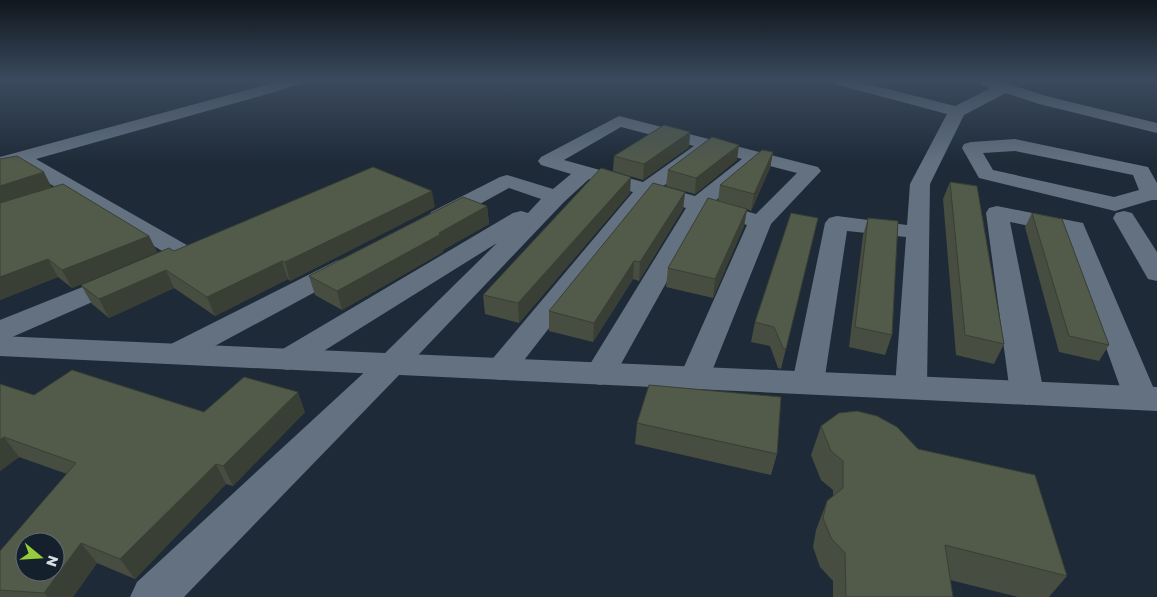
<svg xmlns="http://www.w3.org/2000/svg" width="1157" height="597" viewBox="0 0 1157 597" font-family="'Golos Text',sans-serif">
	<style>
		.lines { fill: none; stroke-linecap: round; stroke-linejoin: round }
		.street { fill: #637180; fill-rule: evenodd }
		.secondary { fill: #637180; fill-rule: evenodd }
		.wall { fill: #474d40 }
		.shaded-wall { fill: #393f34 }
		.building { fill: #525a4a; stroke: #393f34; fill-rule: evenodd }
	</style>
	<rect width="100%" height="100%" fill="#1e2a37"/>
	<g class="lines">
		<g class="street">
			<polygon points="280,81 301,81 299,84 271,93 36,159 192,248 195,253 192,258 183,260 174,258 25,169 9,173 0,169 0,157"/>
			<polygon points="833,81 856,81 955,106 991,88 982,85 981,81 998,81 1050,97 1157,123 1157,133 1039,104 1006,93 964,115 930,184 927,387 923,395 911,398 899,395 895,387 906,237 847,231 824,383 819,391 808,394 797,391 792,383 825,223 829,218 837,216 907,225 910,184 947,114 835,84"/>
			<path d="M619 116 818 167 821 171 771 224 706 386 695 389 684 386 679 378 747 225 705 213 611 382 600 385 589 382 584 374 686 208 651 197 511 377 500 380 489 377 484 369 633 192 589 179 564 202 403 371 184 597H130L137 582 381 357 497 243 298 367 287 370 276 367 271 360 276 353 513 213 521 211 528 213 541 199 509 188 447 222 439 224 431 222 428 217 431 212 500 177 507 175 553 189 571 174 541 165 538 161 541 157ZM621 127 694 146 643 182 564 160ZM706 149 742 159 695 196 662 187 705 155 707 151ZM758 163 797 173 756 214 714 202Z"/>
			<path d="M1015 139 1148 167 1157 183V200H1152L1115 211 979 178 962 148 964 144 971 142ZM1015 151 1133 175 1139 190 1114 197 993 170 983 153Z"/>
			<polygon points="997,206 1083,223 1157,396 1153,406 1141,410 1129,406 1124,398 1065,233 1010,222 1044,393 1039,401 1027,405 1015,401 1010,393 986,213 989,208"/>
			<polygon points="1124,211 1132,213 1157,252 1157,281 1148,279 1113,218 1116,213"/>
			<polygon points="345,258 354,261 358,266 354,271 187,361 176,364 165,361 161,354 165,347 336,261"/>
			<polygon points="120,272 129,274 133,280 129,286 10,338 0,340 0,320"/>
		</g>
		<polygon class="secondary" points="0,336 1157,387 1157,411 0,356"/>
	</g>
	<g class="wall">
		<polygon points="690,132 689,147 643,180 613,171 614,156"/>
		<polygon points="773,152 770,168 751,211 747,209 744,226 713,298 666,287 668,268 718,201 720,185"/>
		<polygon points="0,159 51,187 149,236 157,252 72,288 58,277 0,300"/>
		<polygon points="737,160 695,194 666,186 668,170"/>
		<polygon points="950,182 1004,344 994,364 956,355 943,199"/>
		<polygon points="685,192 683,209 639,281 633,279 593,342 549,331 549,311"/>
		<polygon points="630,193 519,323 485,314 483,295"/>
		<polygon points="487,206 489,224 443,250 443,252 342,310 315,295 309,276"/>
		<polygon points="435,207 290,281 288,279 215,316 174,288 109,318 92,304 81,285 174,251"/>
		<polygon points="1032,213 1109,345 1099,361 1059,352 1025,227"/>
		<polygon points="818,218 781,369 778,368 770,346 751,342 755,322"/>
		<polygon points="868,218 892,335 885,355 849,347 863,235"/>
		<polygon points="0,384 34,395 204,412 305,412 233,486 226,484 135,579 97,563 73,597 0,597 0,551 67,474 19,457 0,471"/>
		<polygon points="637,423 777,454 771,475 635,444"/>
		<polygon points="821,426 918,449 1067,576 1049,597 1018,597 950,580 953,597 833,597 833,581 820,567 813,547 816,530 827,501 833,496 833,490 821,480 811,455"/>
	</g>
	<g class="shaded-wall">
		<polygon points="690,132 689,147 643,180 644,164"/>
		<polygon points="739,145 737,160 695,194 696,178"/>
		<polygon points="773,152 770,168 751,211 754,194"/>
		<polygon points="44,172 52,188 0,205 0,186"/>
		<polygon points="631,177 630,193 519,323 518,303"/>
		<polygon points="432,191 435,207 290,281 285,262"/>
		<polygon points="685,192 683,209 639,281 640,262"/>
		<polygon points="487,206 489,224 443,250 443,252 342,310 337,291 439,233"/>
		<polygon points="747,209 744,226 713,298 715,279"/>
		<polygon points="149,236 157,252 72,288 62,270"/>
		<polygon points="48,259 58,277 0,300 0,277"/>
		<polygon points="282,261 288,279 215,316 207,297"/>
		<polygon points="634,261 633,279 593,342 594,323"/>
		<polygon points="166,270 174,288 109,318 99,299"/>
		<polygon points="298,392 305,412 233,486 223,466"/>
		<polygon points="4,437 19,457 0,471 0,440"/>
		<polygon points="216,464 226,484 135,579 120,559"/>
		<polygon points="81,543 97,563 73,597 48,597 44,593"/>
	</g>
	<g class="building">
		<polygon points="664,125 690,132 644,164 614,156"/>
		<polygon points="712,137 739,145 696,178 668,170"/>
		<polygon points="762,150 773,152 754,194 720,185"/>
		<polygon points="17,156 44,172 0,186 0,159"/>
		<polygon points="373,167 432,191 285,262 282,261 207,297 166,270 99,299 81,285 169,248 174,251"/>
		<polygon points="601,168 631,177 518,303 483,295"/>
		<polygon points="950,182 977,186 1004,344 965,335"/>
		<polygon points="653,183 685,192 640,262 634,261 594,323 549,311"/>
		<polygon points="63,184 149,236 62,270 48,259 0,277 0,203"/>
		<polygon points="463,197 487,206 439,233 441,234 337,291 309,276"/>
		<polygon points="708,198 747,209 715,279 668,268"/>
		<polygon points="791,213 818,218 786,349 783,348 774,327 755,322"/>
		<polygon points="1032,213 1062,219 1109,345 1069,336"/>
		<polygon points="868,218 898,221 892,335 855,327"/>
		<path d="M72 370 204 412 244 377 298 392 223 466 216 464 120 559 81 543 44 593 0 590V551L76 463 4 437 0 440V384L34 395ZM25 542H55V572H25Z"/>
		<polygon points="649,385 781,397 777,454 637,423"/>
		<polygon points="857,411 877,416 897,427 918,449 1035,475 1067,576 945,545 953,597 846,597 845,553 831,538 823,518 827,501 843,488 843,461 831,451 821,426 839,413"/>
	</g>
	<linearGradient id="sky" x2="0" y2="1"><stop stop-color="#10171e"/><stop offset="0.49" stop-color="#3b4a5e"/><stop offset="1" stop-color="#3b4a5e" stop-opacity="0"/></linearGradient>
	<rect width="1157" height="164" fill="url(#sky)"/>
	<g transform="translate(40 557) rotate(108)"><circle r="24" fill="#15202d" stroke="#626c77"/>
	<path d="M0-4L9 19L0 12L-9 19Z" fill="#95cc3a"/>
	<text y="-8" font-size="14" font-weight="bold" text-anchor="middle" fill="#d6dee6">N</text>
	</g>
</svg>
